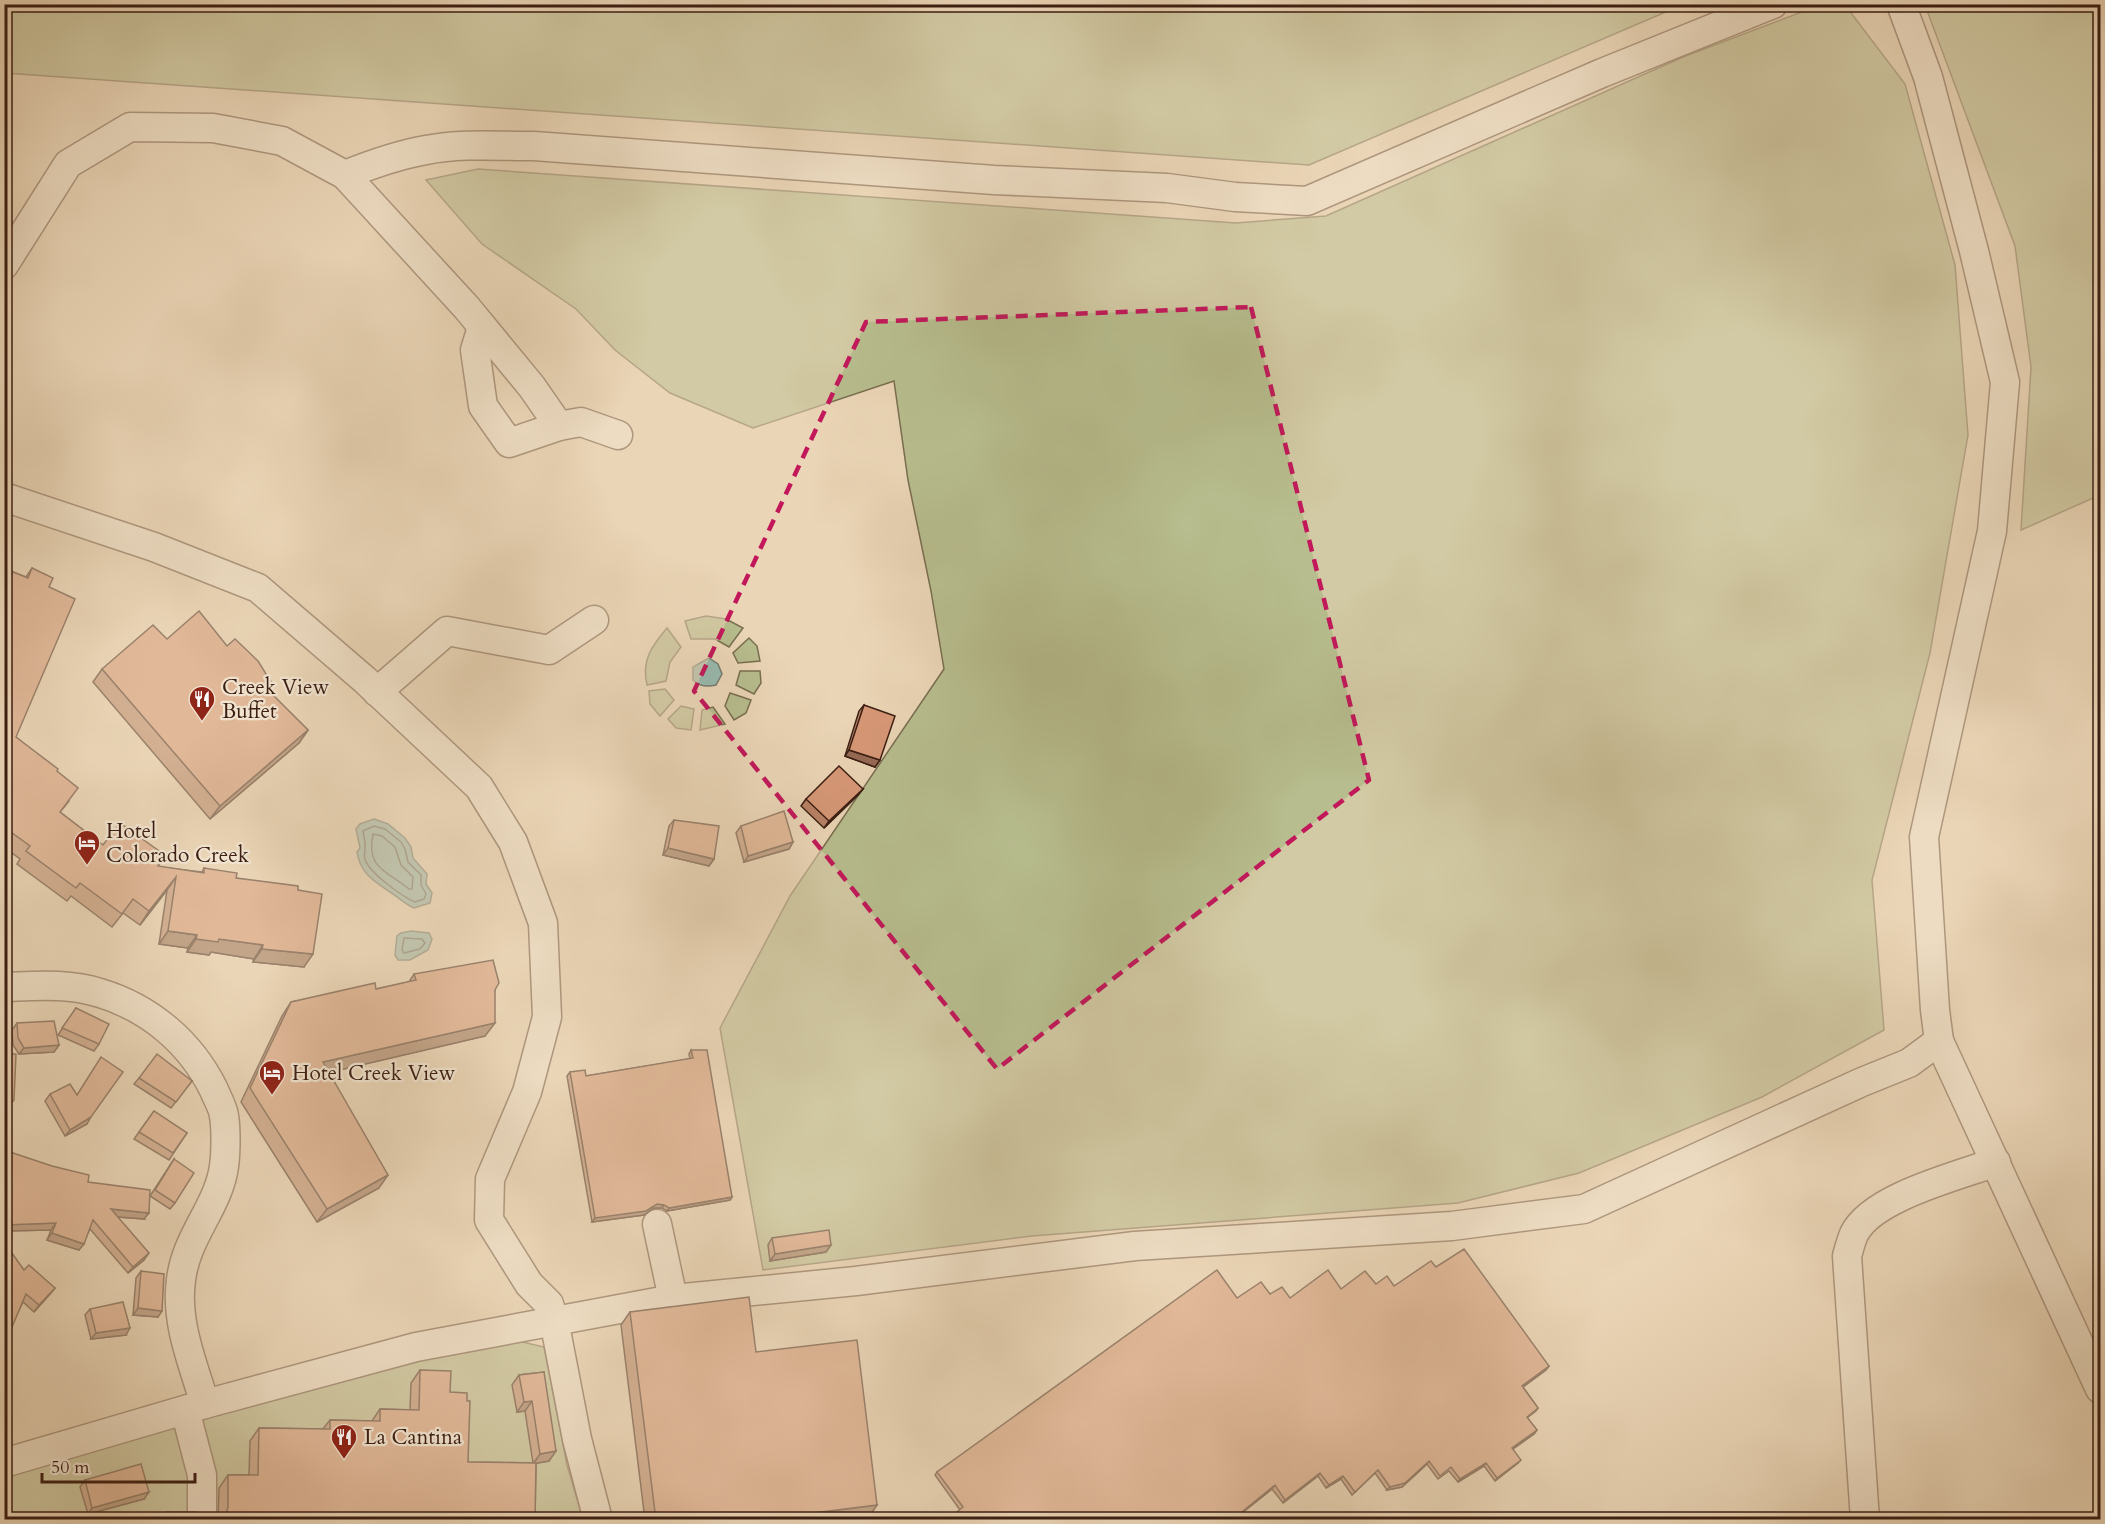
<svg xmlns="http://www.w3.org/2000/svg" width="2105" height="1524" viewBox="0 0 2105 1524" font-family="Cardo,serif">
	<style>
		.green { fill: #b7bd8e; stroke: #796e50; stroke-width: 1.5 }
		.water { fill: #98b9ae; stroke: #737b70; stroke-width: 1.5 }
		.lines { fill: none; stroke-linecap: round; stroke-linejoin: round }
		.shore { stroke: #6a6c60; stroke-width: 1.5 }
		.minor-casing { stroke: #674c3b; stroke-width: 31 }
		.minor { stroke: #f1e4d0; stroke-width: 28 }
		.wall { fill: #b98366; stroke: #3b1e12; stroke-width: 1.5 }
		.shaded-wall { fill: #966a53; stroke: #3b1e12; stroke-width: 1.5 }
		.building { fill: #d79877; stroke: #3b1e12; stroke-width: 1.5 }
		.marked { fill: none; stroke: #c2185b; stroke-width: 4.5; stroke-dasharray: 12 8; stroke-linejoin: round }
		.labels { text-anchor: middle; stroke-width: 4.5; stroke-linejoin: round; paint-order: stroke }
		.poi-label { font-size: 21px; fill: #3b1e12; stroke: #f1e4d0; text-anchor: start }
	</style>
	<rect width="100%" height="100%" fill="#ead5b6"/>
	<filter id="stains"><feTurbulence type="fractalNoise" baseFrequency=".00333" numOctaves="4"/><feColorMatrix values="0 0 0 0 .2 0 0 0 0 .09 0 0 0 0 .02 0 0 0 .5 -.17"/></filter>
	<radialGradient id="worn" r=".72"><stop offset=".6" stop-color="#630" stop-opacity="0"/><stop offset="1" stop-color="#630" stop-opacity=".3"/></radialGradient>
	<g class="green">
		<polygon points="4,5 5,4 1682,5 1309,165 5,73"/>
		<polygon points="1820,5 1845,5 1905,84 1955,265 1968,435 1930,653 1872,880 1884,1030 1762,1097 1579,1173 1458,1203 1032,1236 763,1270 720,1028 790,896 944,669 931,591 908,480 894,381 753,428 670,393 615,350 576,309 482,244 426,180 478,169 1236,223 1326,216 1683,57"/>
		<polygon points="1925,5 2100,5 2100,495 2021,530 2031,367 2015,246"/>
		<polygon points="706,616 726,619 743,628 729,647 715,639 691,639 685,621"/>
		<path d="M667 628 681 647 670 662 666 681 647 685C641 660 652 646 667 628Z"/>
		<polygon points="749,638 757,646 760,661 738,663 733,653"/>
		<polygon points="740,671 760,671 761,683 754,694 736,685"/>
		<polygon points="665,689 674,700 660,716 650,704 649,691"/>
		<polygon points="730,693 751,700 746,713 734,720 725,706"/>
		<polygon points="681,706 694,709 691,730 676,728 668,719"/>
		<polygon points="713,707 725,724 700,730 702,710"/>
		<polygon points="501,1337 544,1347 567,1465 583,1519 5,1520 5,1472"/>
	</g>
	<g class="water">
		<path d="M709 658 718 664 722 674 716 685C708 687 699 686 693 680V667Z"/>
		<path d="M374 819 388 824 405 838 411 847 413 858 427 874 426 884 432 893 430 903 414 908C405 904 398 897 390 892 374 881 360 873 357 852L360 848 356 829 360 824Z"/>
		<polygon points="411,931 429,933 432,939 428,950 410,960 398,960 395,955 397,936 401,933"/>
	</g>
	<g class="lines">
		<g class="shore">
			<path d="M374 826 385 829 401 842 405 849 408 862 421 875V885L426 894 424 899 415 902C403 897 368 872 365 859 363 854 366 851 365 845 365 841 364 836 363 831Z"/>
			<path d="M373 834 382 836 395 847 401 865 413 877 412 889H409C386 870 366 869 373 834Z"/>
			<polygon points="404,938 422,939 425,943 420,949 404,953 402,950"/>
		</g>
		<g class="minor-casing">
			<g id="minor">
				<path d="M345 175C372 164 398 155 426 150 461 143 498 146 534 146L994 180 1167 188 1235 197 1307 201 1602 73 1773 4"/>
				<polyline points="4,265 68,164 130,127 213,128 282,141 345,175 467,308 532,387 559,426"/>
				<polyline points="482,327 475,350 483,406 509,443 559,426 581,422 618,435"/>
				<polyline points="4,497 154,547 258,588 365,680 479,787 513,842 543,923 547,1017 527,1092 490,1179 489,1220 529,1284 549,1304 554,1320 577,1439 598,1520"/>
				<polyline points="377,692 447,631 549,650 594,620"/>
				<path d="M4 987C36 986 68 983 100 993 150 1008 191 1043 214 1090 217 1098 223 1107 224 1116 226 1127 226 1153 224 1166 219 1206 186 1236 181 1280 175 1322 193 1364 205 1404"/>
				<polyline points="1939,1041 2100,1389"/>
				<polyline points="657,1224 673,1299"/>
				<polyline points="185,1410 202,1475 202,1520"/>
				<polyline points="4,1463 205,1404 416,1347 673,1299 856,1281 1135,1246 1452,1226 1584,1209 1862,1082 1909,1063 1939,1041 1935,1010 1924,837 1992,531 2005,382 1974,251 1928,77 1901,4"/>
				<path d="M1865 1520 1847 1256C1849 1249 1851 1241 1854 1234 1872 1197 1958 1176 1996 1162"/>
			</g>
		</g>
		<use href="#minor" class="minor"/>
	</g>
	<g class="wall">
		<polygon points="32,568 49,587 16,737 57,771 69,801 60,812 103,845 159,867 202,872 204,868 236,878 298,890 304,967 253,962 254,959 211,952 209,955 187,952 188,948 159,944 167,890 140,925 123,913 112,927 71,896 67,901 17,864 20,859 4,847 4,584 13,572 26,577"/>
		<polygon points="167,639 227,646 271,682 266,689 308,730 299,743 210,819 93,682 102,669"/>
		<polygon points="864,705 880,760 875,767 845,756 859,711"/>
		<polygon points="863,789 858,795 824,828 801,806 806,799"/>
		<polygon points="674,820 714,859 709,866 663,855 669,826"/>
		<polygon points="741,826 793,842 789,849 744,862 736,833"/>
		<polygon points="414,974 495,990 485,1036 329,1072 379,1188 317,1222 241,1102 282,1016 291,1002 376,989 409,982"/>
		<polygon points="76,1008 99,1044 94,1051 58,1035"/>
		<polygon points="17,1023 59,1045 54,1052 19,1054 13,1045 12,1030"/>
		<polygon points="691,1050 732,1197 730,1200 667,1211 662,1208 654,1208 644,1215 592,1222 567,1076 570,1072 586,1076 690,1059 689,1054"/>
		<polygon points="139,1078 192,1081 171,1108 134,1084"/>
		<polygon points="50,1094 87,1124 65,1136 45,1101"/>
		<polygon points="154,1111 187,1133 169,1160 134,1139"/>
		<polygon points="4,1150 88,1182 144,1219 118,1217 144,1260 128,1273 90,1229 79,1250 47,1240 51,1230 4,1231"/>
		<polygon points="174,1159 175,1203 170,1209 150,1196"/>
		<polygon points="772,1238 826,1252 770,1261 768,1245"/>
		<polygon points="1436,1267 1549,1366 1546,1370 1523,1387 1538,1408 1536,1411 1527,1418 1537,1430 1534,1434 1513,1449 1518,1463 1495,1481 1484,1466 1458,1482 1449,1471 1438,1479 1427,1464 1402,1487 1387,1490 1375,1473 1352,1495 1341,1479 1326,1488 1318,1476 1283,1503 1272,1489 1233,1520 957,1520 954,1516 960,1510 935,1475 937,1472 1237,1298 1270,1294 1290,1298 1376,1284 1394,1286"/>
		<polygon points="24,1270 55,1288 50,1294 34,1312 23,1302 7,1334"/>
		<polygon points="141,1271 158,1317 133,1315 136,1278"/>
		<polygon points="90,1309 126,1335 91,1339 85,1315"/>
		<polygon points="630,1312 756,1352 877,1505 868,1518 856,1520 645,1520 621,1325"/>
		<polygon points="420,1370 450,1392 468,1462 533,1463 525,1411 517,1412 512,1385 519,1375 544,1372 549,1461 536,1463 535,1519 564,1520 218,1520 219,1488 228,1475 249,1475 250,1441 259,1428 323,1429 330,1420 372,1421 380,1409 410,1410 411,1383"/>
		<polygon points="85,1480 144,1499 88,1514 80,1487"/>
		<polygon points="167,1512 202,1520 162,1520"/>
	</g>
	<g class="shaded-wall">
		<polygon points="308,730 299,743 210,819 220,806"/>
		<polygon points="849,750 880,760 875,767 845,756"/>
		<polygon points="863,789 858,795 824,828 829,821"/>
		<polygon points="793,842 789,849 744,862 748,856"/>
		<polygon points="668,848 714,859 709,866 663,855"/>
		<polygon points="176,877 167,890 140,925 149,911"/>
		<polygon points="168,931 197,935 188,948 159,944"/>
		<polygon points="196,939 219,939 263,945 254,959 211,952 209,955 187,952"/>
		<polygon points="262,949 313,954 304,967 253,962"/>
		<polygon points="495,1023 485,1036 314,1076 323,1062"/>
		<polygon points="59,1045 54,1052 19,1054 24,1048"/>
		<polygon points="91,1117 87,1124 65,1136 70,1130"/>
		<polygon points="388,1175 379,1188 317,1222 327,1209"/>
		<polygon points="732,1197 730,1200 667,1211 669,1208"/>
		<polygon points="657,1204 664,1205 662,1208 654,1208 644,1215 592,1222 595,1218"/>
		<polygon points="111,1209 149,1213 144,1219 106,1216"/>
		<polygon points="56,1223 51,1230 4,1231 4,1225"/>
		<polygon points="52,1233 84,1244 79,1250 47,1240"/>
		<polygon points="831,1245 826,1252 770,1261 775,1254"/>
		<polygon points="149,1253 144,1260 128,1273 133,1267"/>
		<polygon points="55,1288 50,1294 34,1312 39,1305"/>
		<polygon points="138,1308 162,1311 158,1317 133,1315"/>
		<polygon points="4,1324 12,1327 7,1334 4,1333"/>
		<polygon points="130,1328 126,1335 91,1339 96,1333"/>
		<polygon points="1549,1366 1546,1370 1520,1389 1522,1386"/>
		<polygon points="532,1401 525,1411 517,1412 524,1402"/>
		<polygon points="1537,1430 1534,1434 1510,1451 1512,1448"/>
		<polygon points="556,1451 549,1461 533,1464 540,1454"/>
		<polygon points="1521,1460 1518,1463 1495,1481 1497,1478"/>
		<polygon points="1429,1461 1427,1464 1402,1487 1387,1490 1390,1487"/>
		<polygon points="1486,1463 1484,1466 1458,1482 1460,1479"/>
		<polygon points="1320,1473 1318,1476 1283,1503 1285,1500"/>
		<polygon points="1343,1476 1341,1479 1326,1488 1329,1485"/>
		<polygon points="1275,1485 1272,1489 1233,1520 1232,1520"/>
		<polygon points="149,1492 144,1499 88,1514 92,1508"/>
		<polygon points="877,1505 868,1518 856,1520 757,1520"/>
	</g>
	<g class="building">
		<polygon points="32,568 53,578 49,587 75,599 16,737 58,769 57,771 78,788 60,812 103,845 120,823 166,856 158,866 204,873 204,868 237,873 236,878 298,886 298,890 322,894 313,954 262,949 263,945 219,939 218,942 196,939 197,935 168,931 176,877 149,911 133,899 122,914 80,883 76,888 26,851 30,846 4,827 4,592 13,572 28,578"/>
		<polygon points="199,611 227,646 235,639 258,661 271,682 266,688 308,730 220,806 102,669 153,625 167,639"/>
		<polygon points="864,705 895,716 880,760 849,750"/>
		<polygon points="839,766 863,789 829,821 806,799"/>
		<polygon points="784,811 793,842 748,856 741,826"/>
		<polygon points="674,820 719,826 714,859 668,848"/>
		<polygon points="493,960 499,983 495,990 495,1023 323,1062 388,1175 327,1209 250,1088 291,1002 375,983 376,989 416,980 414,974"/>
		<polygon points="76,1008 109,1024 99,1044 62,1028"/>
		<polygon points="54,1021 59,1045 24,1048 18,1038 17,1023"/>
		<polygon points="691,1050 707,1050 732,1197 669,1208 664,1205 657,1204 646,1211 595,1218 570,1072 585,1070 586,1076 693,1058"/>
		<polygon points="4,1054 16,1054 14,1100 4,1112"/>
		<polygon points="157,1054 192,1081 176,1102 139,1078"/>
		<polygon points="101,1057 123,1072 91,1117 70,1130 50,1094 70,1084 77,1095"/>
		<polygon points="154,1111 187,1133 173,1153 139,1132"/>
		<polygon points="4,1150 52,1166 89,1175 88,1182 150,1190 149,1213 111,1209 149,1253 133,1267 93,1220 84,1244 52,1233 56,1223 4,1225"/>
		<polygon points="174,1159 194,1173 175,1203 155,1190"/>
		<polygon points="829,1230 831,1245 775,1254 772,1238"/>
		<polygon points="4,1242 24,1270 29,1265 55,1288 39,1305 26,1294 12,1327 4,1324"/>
		<polygon points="1464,1249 1549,1366 1522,1386 1538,1408 1527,1417 1537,1430 1512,1448 1521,1460 1497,1478 1486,1463 1460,1479 1451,1467 1440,1476 1429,1461 1405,1483 1390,1487 1378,1470 1355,1492 1343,1476 1329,1485 1320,1473 1285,1500 1275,1485 1232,1520 962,1520 957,1512 963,1507 937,1472 1217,1270 1237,1298 1261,1282 1270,1294 1282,1287 1290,1298 1328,1270 1341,1289 1365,1271 1376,1284 1387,1276 1394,1286 1431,1261 1436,1267"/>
		<polygon points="141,1271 164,1274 162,1311 138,1308"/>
		<polygon points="749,1297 756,1352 857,1340 877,1505 757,1520 656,1520 630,1312"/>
		<polygon points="123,1302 130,1328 96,1333 90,1309"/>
		<polygon points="420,1370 451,1371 450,1392 467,1393 467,1401 470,1401 468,1462 536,1463 535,1519 564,1520 221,1520 226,1515 228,1507 228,1475 258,1475 259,1428 330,1429 330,1420 380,1421 380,1409 419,1410"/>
		<polygon points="544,1372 556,1451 540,1454 532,1401 524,1402 519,1375"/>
		<polygon points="141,1464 149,1492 92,1508 85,1480"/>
		<polygon points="167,1512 196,1512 202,1520 167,1520"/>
		<polygon points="100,1517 101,1520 92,1520"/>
	</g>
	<path d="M0 0H2105V1524H0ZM1251 307 1369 780 997 1069 694 691 866 322Z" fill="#ead5b6" fill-opacity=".55" fill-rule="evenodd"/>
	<path class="marked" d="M1251 307 1369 780 997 1069 694 691 866 322Z"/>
	<defs>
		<g id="restaurant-pin" transform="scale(1.35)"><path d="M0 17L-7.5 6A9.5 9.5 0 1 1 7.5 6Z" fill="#8f2418" stroke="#f1e4d0"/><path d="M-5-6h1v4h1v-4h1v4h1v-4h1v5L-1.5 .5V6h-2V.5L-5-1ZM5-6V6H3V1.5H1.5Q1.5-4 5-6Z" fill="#fff"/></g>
		<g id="hotel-pin" transform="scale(1.35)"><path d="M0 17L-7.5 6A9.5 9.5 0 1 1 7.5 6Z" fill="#8f2418" stroke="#f1e4d0"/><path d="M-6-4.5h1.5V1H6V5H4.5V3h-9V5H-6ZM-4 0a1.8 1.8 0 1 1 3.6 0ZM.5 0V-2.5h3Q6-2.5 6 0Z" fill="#fff"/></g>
	</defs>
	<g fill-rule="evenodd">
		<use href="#restaurant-pin" x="202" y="699"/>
		<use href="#hotel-pin" x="87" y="843"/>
		<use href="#hotel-pin" x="272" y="1073"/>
		<use href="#restaurant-pin" x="344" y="1437"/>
	</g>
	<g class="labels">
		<g class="poi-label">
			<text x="222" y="694">Creek View<tspan x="222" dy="24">Buffet</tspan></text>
			<text x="106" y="838">Hotel<tspan x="106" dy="24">Colorado Creek</tspan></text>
			<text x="292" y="1080">Hotel Creek View</text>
			<text x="364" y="1444">La Cantina</text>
		</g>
	</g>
	<rect width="2105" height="1524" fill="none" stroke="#ead5b6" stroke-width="24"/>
	<rect x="6" y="6" width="2093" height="1512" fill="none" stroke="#3b1e12" stroke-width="3"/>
	<rect x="12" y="12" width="2081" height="1500" fill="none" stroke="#3b1e12" stroke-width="1.5"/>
	<path d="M42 1473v9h153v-9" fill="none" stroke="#3b1e12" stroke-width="3"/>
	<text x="51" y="1473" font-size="18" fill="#3b1e12" stroke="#f1e4d0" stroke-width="4.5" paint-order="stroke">50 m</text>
	<rect width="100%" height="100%" filter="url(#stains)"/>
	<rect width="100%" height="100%" fill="url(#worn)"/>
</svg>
